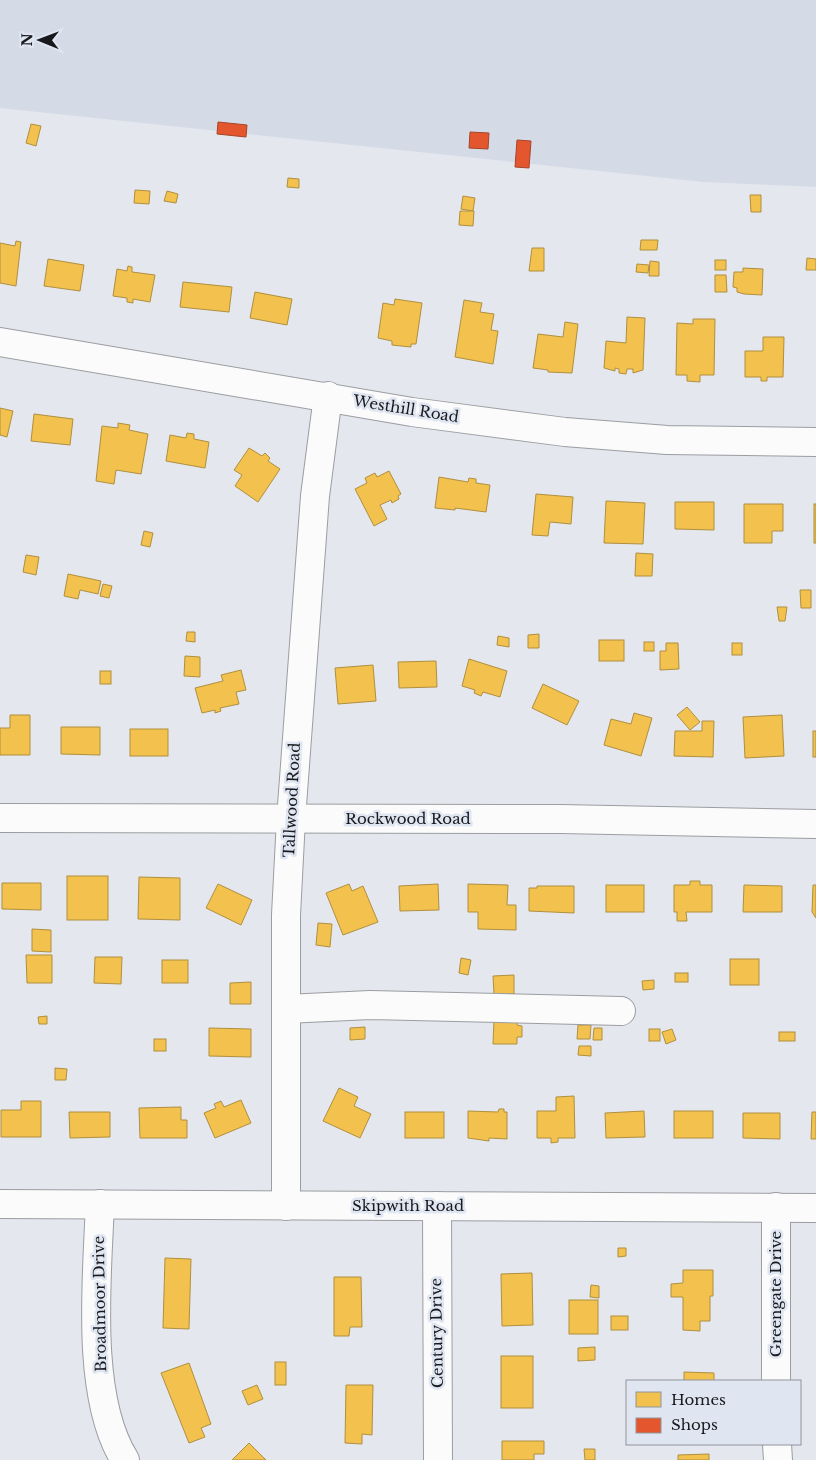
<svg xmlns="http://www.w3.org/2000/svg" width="816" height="1460" viewBox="0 0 816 1460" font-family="'Libre Baskerville',serif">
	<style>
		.built { fill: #d4dbe7 }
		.homes { fill: #f2c14e; stroke: #b08f3f }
		.shops { fill: #e4572e; stroke: #a64429 }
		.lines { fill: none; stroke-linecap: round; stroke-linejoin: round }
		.minor-casing { stroke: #9b9da1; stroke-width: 30 }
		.major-casing { stroke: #9b9da1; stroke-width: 30 }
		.minor { stroke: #fbfbfc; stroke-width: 28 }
		.major { stroke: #fbfbfc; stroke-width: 28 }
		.labels { text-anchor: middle; stroke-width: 5; stroke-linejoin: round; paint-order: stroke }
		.street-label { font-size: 15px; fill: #17191d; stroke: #e0e6f1 }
	</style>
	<rect width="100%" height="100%" fill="#e4e7ed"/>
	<polygon class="built" points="0,0 816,0 816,187 704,182 0,108"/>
	<g class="homes">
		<polygon points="31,124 41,126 36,146 26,143"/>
		<polygon points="288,178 299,179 299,188 287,187"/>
		<polygon points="135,190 150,191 149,204 134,203"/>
		<polygon points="167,191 178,194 176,203 164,201"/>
		<polygon points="750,195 761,195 761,212 751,212"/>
		<polygon points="463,196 475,198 473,211 461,209"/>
		<polygon points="460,211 474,211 473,226 459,225"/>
		<polygon points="641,240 658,240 657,250 640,250"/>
		<polygon points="16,241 21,242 16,286 0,283 0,243 15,246"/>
		<polygon points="532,248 544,248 544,271 529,271"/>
		<polygon points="807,258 816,259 816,270 806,270"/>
		<polygon points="48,259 84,265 80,291 44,286"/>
		<rect x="715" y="260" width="11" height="10"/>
		<polygon points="650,261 659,262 659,276 649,276"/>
		<polygon points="637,264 649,265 648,273 636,272"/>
		<polygon points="128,266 132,267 132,272 155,275 150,302 133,299 133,303 127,302 127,298 113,296 117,269 127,271"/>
		<polygon points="743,268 763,269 762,295 744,294 737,292 737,288 733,287 734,272 743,272"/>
		<polygon points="715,275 726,275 727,292 715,292"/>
		<polygon points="183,282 232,287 229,312 180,307"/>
		<polygon points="255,292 292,299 287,325 250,318"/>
		<polygon points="395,299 422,303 416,344 411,344 411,347 392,345 392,341 378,338 383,303 394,305"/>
		<polygon points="464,300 482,303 480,312 494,314 491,330 498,331 493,364 455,357"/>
		<polygon points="627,317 645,318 643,370 633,373 633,369 627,369 626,374 619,373 619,369 615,368 615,371 604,368 606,341 626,343"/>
		<polygon points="693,319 715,319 714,375 700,375 700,382 687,381 687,375 676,375 677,323 693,324"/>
		<polygon points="565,322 578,324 572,373 548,372 548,370 533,368 538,334 563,337"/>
		<polygon points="763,337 784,337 783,377 767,377 767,381 761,381 761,377 745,377 745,351 763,351"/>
		<polygon points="0,408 13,411 7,437 0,435"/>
		<polygon points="34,414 73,419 70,445 31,441"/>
		<polygon points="118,423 130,425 129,430 148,434 141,474 116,470 114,484 96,481 102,426 118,428"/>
		<polygon points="187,433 194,434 194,439 209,442 205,468 166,461 170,435 186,438"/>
		<polygon points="249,448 262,456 265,453 270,458 268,461 280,469 258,502 235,486 242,475 234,470"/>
		<polygon points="389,471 401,494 398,496 399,499 392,503 391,500 380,505 387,519 374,526 355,489 367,483 365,478 375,473 377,477"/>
		<polygon points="439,477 468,482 469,478 476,479 476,483 490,485 486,512 455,508 455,510 435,508"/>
		<polygon points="536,494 573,497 571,524 550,522 548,536 532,535"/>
		<polygon points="606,501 645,503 643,544 604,543"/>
		<polygon points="675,502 714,502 714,530 675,529"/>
		<polygon points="744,504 783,504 783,531 772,531 772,543 744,543"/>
		<rect x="814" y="504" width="2" height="39"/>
		<polygon points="144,531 153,533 150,547 141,545"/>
		<polygon points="636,553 653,554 652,576 635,576"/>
		<polygon points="26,555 39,557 36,575 23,572"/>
		<polygon points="68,574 101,581 98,594 80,590 78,599 64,596"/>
		<polygon points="103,584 112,586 109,598 100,596"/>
		<polygon points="800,590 811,590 811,608 801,608"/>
		<polygon points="777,607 787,607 785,621 779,621"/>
		<polygon points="187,632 195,632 195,642 186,641"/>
		<polygon points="539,634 539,648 528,648 528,635"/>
		<polygon points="498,636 509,638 509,647 497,645"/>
		<rect x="599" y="640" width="25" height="21"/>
		<rect x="644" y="642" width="10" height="9"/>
		<polygon points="666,643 678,643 679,669 660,670 660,651 666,651"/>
		<rect x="732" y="643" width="10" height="12"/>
		<polygon points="185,656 200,657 200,677 184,676"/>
		<polygon points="469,659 507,671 500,697 483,692 481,696 474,693 475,690 462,686"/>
		<polygon points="436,661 437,687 399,688 398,662"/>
		<polygon points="373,665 376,701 338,704 335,668"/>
		<polygon points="241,670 246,690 236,692 239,704 220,708 221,711 215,713 215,710 202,713 195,688 223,681 221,675"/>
		<rect x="100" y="671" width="11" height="13"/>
		<polygon points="543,684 579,701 567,725 532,708"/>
		<polygon points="687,707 700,722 690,730 677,715"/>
		<polygon points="634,713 652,718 641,756 604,745 611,719 631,724"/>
		<polygon points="10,715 30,715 30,755 0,755 0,728 10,728"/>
		<polygon points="782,715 784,756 745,758 743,717"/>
		<polygon points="702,721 714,721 713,757 674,756 675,731 702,731"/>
		<polygon points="61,727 100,727 100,755 61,754"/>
		<rect x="130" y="729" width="38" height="27"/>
		<rect x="813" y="731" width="3" height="26"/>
		<rect x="67" y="876" width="41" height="44"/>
		<polygon points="139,877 180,878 180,920 138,919"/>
		<polygon points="690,881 700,881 700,885 712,885 712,912 686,912 687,921 677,921 677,912 674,912 674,885 690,885"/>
		<polygon points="2,883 41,883 41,910 2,909"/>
		<polygon points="218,884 252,900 241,925 206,908"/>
		<polygon points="349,884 352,891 363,886 378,922 343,935 326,893"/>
		<polygon points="438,884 439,910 400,911 399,886"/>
		<polygon points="468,884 508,885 507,905 516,905 516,930 478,929 478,912 468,912"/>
		<rect x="606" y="885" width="38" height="27"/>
		<polygon points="744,885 782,886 782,912 743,912"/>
		<polygon points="813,885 816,885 816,918 812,912"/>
		<polygon points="537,886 574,886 574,913 529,911 529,888 537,888"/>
		<polygon points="318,923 332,924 330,947 316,945"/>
		<polygon points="32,929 51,930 51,952 32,951"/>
		<polygon points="26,955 52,955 52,983 27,983"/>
		<polygon points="95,957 122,957 121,984 94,983"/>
		<polygon points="461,958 471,960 468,975 459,973"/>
		<rect x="730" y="959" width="29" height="26"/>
		<rect x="162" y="960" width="26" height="23"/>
		<rect x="675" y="973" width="13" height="9"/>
		<polygon points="514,975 514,994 494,994 493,976"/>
		<polygon points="654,980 654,989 643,990 642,981"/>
		<polygon points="251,982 251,1004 230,1004 230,983"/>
		<polygon points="47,1016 47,1024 39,1024 38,1017"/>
		<polygon points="494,1020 517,1021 517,1025 522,1026 522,1037 517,1037 517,1044 493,1044"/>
		<polygon points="578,1025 591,1025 590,1039 577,1039"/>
		<polygon points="365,1027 365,1039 350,1040 350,1028"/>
		<polygon points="209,1028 251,1029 251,1057 209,1056"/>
		<polygon points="594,1028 602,1028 602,1040 593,1040"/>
		<rect x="649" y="1029" width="11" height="12"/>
		<polygon points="672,1029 676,1040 666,1044 662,1032"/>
		<rect x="779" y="1032" width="16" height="9"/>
		<rect x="154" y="1039" width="12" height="12"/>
		<polygon points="579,1046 591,1046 591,1056 578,1055"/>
		<polygon points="55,1068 67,1069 66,1080 55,1080"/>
		<polygon points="339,1088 358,1097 354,1106 371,1114 360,1138 323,1121"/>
		<polygon points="574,1096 575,1138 558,1138 558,1142 551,1143 551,1138 537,1138 537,1111 556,1111 556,1097"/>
		<polygon points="241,1100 251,1123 215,1138 204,1113 216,1108 214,1104 221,1101 224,1107"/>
		<polygon points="21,1101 41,1101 41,1137 1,1137 1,1110 21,1110"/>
		<polygon points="181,1107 181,1120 187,1120 187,1138 140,1138 139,1108"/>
		<polygon points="499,1109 504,1109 504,1112 507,1112 507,1139 489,1138 489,1141 468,1138 468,1111 498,1112"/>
		<polygon points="644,1111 645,1137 606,1138 605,1113"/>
		<rect x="674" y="1111" width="39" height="27"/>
		<polygon points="69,1112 110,1112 110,1137 70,1138"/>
		<rect x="405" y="1112" width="39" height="26"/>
		<polygon points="812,1112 816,1112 816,1139 811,1139"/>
		<polygon points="743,1113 780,1113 780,1139 743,1138"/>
		<polygon points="618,1248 626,1248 626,1256 618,1257"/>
		<polygon points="165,1258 191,1259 189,1329 163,1328"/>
		<polygon points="683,1270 713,1270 713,1296 710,1296 710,1321 700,1321 700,1331 683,1330 683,1297 671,1297 671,1284 683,1283"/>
		<polygon points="532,1273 533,1325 502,1326 501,1274"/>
		<polygon points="334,1277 361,1277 362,1327 350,1327 349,1336 334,1336"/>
		<polygon points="591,1285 599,1286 599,1298 590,1297"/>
		<rect x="569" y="1300" width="29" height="34"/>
		<rect x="611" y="1316" width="17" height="14"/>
		<polygon points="595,1347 595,1360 578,1361 578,1348"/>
		<rect x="501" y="1356" width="32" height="52"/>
		<rect x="275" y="1362" width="11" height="23"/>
		<polygon points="189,1363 211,1424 201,1428 205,1437 189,1443 161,1373"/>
		<polygon points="684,1372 714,1373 714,1381 684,1381"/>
		<polygon points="257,1385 263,1399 248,1405 242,1391"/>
		<polygon points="346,1385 373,1385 372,1435 362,1434 362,1444 345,1443"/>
		<polygon points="502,1441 544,1441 544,1454 534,1454 534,1460 502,1460"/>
		<polygon points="249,1443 266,1460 232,1460"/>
		<polygon points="584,1449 595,1449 595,1460 585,1460"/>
		<polygon points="709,1454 709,1460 678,1460 678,1455"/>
	</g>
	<g class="shops">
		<polygon points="218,122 247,125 246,137 217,134"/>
		<polygon points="470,132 489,133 488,149 469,148"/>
		<polygon points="517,140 531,141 529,168 515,167"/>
	</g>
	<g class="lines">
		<g class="minor-casing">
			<g id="minor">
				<polyline points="0,342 412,412 565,432 667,440 816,442"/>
				<polyline points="0,818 560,819 816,824"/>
				<polyline points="286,1009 370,1005 621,1011"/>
				<path d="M100 1204C97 1277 85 1397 125 1460"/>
				<polyline points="286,1206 286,915 291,819 315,496 328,396"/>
				<polyline points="437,1206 438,1460"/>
				<polyline points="776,1207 776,1381"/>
				<polyline points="777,1444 778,1460"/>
			</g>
		</g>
		<g class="major-casing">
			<polyline id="major" points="0,1204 816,1208"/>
		</g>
		<use href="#minor" class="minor"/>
		<use href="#major" class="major"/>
	</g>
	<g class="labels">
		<g class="street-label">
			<text transform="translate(406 409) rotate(9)" y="5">Westhill Road</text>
			<text transform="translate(292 800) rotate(-87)" y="5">Tallwood Road</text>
			<text x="408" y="824">Rockwood Road</text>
			<text x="408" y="1211">Skipwith Road</text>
			<text transform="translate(776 1294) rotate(-90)" y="5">Greengate Drive</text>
			<text transform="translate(100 1304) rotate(-91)" y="5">Broadmoor Drive</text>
			<text transform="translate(437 1333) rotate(-91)" y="5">Century Drive</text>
		</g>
	</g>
	<rect x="626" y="1380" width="175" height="65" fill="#e0e6f1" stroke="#90949c"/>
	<rect x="636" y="1392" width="25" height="15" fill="#f2c14e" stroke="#90949c"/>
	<text x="671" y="1405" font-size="15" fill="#17191d">Homes</text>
	<rect x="636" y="1418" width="25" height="15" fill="#e4572e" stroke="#90949c"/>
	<text x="671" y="1430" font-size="15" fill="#17191d">Shops</text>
	<g transform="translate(40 40) rotate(271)" stroke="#e0e6f1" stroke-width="4" paint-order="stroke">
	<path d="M0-4L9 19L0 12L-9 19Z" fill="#17191d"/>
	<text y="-8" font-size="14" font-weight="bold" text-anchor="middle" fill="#17191d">N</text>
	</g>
</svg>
